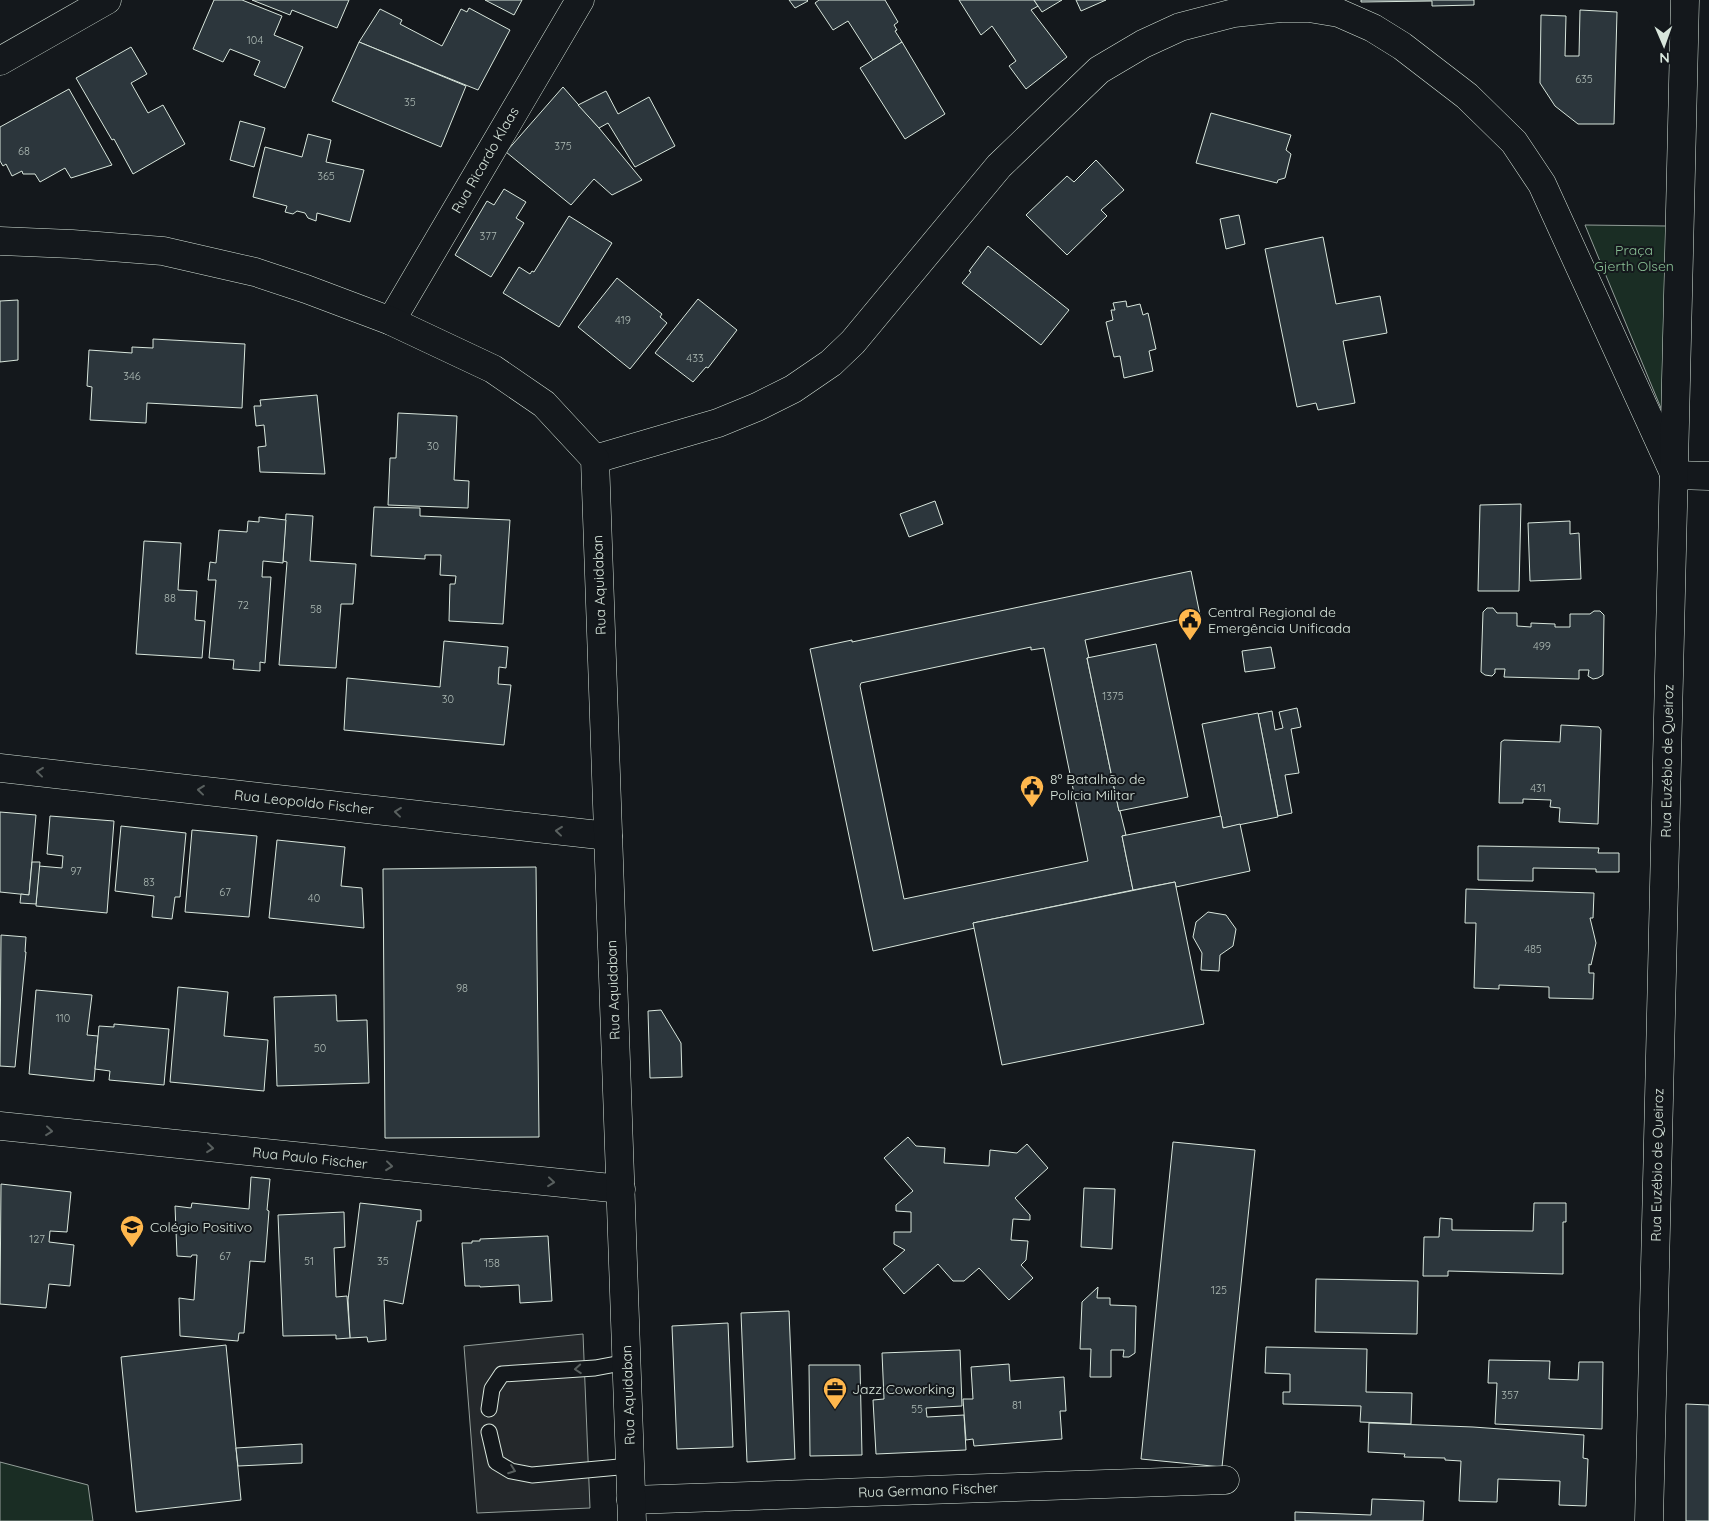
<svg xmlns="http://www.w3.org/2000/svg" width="1709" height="1521" viewBox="0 0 1709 1521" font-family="Quicksand,sans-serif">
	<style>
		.green { fill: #1a2d24; stroke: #939e99 }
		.parking { fill: #24282b; stroke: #939e99 }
		.building { fill: #2c363c; stroke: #d8e6dc; fill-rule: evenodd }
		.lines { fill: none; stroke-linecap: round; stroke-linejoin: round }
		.lane-casing { stroke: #d8e6dc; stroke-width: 17 }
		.street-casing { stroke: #d8e6dc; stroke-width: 29 }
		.secondary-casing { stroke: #d8e6dc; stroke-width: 29 }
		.lane { stroke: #14181c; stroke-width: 15 }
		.street { stroke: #14181c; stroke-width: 28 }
		.secondary { stroke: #14181c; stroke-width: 28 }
		.oneway { stroke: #59605f }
		.labels { text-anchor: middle; stroke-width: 4; stroke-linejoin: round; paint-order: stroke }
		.number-label { font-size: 11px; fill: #adbab4 }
		.street-label { font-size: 14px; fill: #d8e6dc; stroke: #14181c }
		.park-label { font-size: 14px; fill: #8ac095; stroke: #14181c }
		.poi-label { font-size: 14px; fill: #d8e6dc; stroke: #14181c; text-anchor: start }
	</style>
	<rect width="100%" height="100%" fill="#14181c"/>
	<g class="green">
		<polygon points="1585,225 1667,226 1663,413"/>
		<polygon points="0,1462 88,1485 93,1521 0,1521"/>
	</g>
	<polygon class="parking" points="583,1334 590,1508 477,1513 464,1346"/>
	<g class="building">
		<polygon points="214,0 242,0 282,16 274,35 303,47 285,88 254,75 260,61 230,49 223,62 193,49"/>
		<polygon points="252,0 349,0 337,28 292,10 290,15"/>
		<polygon points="485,0 522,0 514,15"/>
		<polygon points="789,0 807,0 808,1 795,8"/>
		<polygon points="819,0 885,0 898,22 894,25 897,30 895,31 902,42 873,60 848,21 833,30 815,3"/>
		<polygon points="959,0 1034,0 1038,6 1031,10 1067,57 1026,89 1009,66 1016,61 992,26 981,35"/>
		<polygon points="1034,0 1062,0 1042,12"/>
		<polygon points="1076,0 1106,0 1081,11"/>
		<polygon points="1361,0 1474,0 1474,5 1432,6 1432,1 1361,2"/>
		<polygon points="469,8 510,30 478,90 359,42 380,9 402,20 400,24 442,46 461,9 467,12"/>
		<polygon points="1580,10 1617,12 1614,124 1578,124 1555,106 1540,83 1541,15 1566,16 1565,56 1579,56"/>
		<polygon points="359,42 466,86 441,147 332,101"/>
		<polygon points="902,42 945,114 905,139 860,68"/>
		<polygon points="131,47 147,74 131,83 148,113 163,105 185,144 133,174 114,139 112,140 76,78"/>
		<polygon points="563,87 599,128 642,180 612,195 594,179 571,205 506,152"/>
		<polygon points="69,89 112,165 71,178 65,168 40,182 35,174 23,174 22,171 12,176 6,164 3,166 0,161 0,127"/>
		<polygon points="606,91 618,114 649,97 675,146 635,167 608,123 599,128 578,105"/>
		<polygon points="1211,113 1291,135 1286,150 1291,154 1285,178 1278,180 1277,183 1196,163"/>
		<polygon points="240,121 265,128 254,167 230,160"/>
		<polygon points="308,134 331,140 326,162 364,170 350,222 317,213 316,221 308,218 305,213 297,211 293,214 285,212 287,206 253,197 265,147 302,157"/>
		<polygon points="1096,160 1124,190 1101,210 1107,216 1067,255 1026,215 1067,176 1074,182"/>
		<polygon points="504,189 526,202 516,218 524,223 491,277 455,255 487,201 494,205"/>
		<polygon points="1239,215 1245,244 1226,249 1220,219"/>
		<polygon points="569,216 612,243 559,327 503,293 519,267 530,274 532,271 534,272"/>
		<polygon points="1323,237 1336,304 1380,296 1387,333 1343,341 1355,403 1318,410 1316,403 1297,407 1265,249"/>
		<polygon points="988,246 1069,310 1041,345 962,283 971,272 969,271"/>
		<polygon points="617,278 662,314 660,317 667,323 630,369 578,327"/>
		<polygon points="698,299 737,330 708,368 706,367 693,382 655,353"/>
		<polygon points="18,300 18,360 0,362 0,301"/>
		<polygon points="1126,301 1127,307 1140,304 1143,315 1148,313 1156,349 1149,351 1153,371 1124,378 1120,356 1114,357 1106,322 1113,320 1111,310 1115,310 1113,303"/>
		<polygon points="153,339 245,344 242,408 147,403 146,423 90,420 92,387 87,386 89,350 132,353 132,347 153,348"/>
		<polygon points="317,395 325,474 260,472 258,447 266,446 264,425 256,426 254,406 261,406 260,400"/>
		<polygon points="398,413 457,416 454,480 469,481 468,508 388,505 390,458 396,458"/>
		<polygon points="935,501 943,524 909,537 900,514"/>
		<polygon points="1521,504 1519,591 1478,591 1480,505"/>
		<polygon points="374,507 420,508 420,516 510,520 503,624 449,621 450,584 455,584 456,576 440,575 441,555 425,555 425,559 371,556"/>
		<polygon points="286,514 313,516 310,561 356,564 353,604 341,604 336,668 279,665 287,562 283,561"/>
		<polygon points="259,517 286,520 283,561 283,563 263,561 262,577 271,577 265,663 260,662 260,671 233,669 234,660 209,658 216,580 208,580 210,562 216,563 219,530 247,532 248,521 259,522"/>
		<polygon points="1570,521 1570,534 1579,533 1581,579 1530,581 1528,523"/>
		<polygon points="144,541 181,543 178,590 197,591 195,620 205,621 202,658 136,654"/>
		<path d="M1191 571 1200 615 1085 640 1089 658H1087L1119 811H1120L1126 835 1122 836 1133 890 973 923 975 928 873 951 810 649 852 640V642ZM1031 647V650L1044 648 1088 861 904 899 860 686 861 683Z"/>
		<polygon points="1487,608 1493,608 1497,613 1517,613 1517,626 1531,627 1531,623 1555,624 1555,627 1570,627 1570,614 1590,614 1594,611 1600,611 1604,615 1603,675 1598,678 1593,679 1588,676 1589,670 1579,670 1579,679 1504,677 1505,669 1495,669 1495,673 1492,676 1485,675 1481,672 1483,612"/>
		<polygon points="444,641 508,647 506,668 499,667 498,684 511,685 504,745 344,730 347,678 440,687"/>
		<polygon points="1156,644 1188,797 1119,811 1087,658"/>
		<polygon points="1271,647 1275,668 1245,672 1242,651"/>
		<polygon points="1297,708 1301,727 1291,729 1299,773 1285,775 1292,813 1278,816 1258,714 1272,711 1275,730 1283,728 1279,712"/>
		<polygon points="1258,713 1278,817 1223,828 1202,724"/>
		<polygon points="1561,725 1599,727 1601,730 1598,824 1559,822 1560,808 1550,807 1551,800 1523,799 1523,803 1499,803 1501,742 1504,740 1560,742"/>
		<polygon points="0,812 36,815 29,895 0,892"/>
		<polygon points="50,816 114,821 107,913 36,906 39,866 62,868 63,856 47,854"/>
		<polygon points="1221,816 1223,828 1240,824 1250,871 1176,887 1175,882 1133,890 1122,836"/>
		<polygon points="121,826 186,833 180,897 175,897 172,919 152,917 154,896 115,891"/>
		<polygon points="192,830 257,836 249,917 185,912"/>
		<polygon points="277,840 345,847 341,886 362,888 364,928 269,918"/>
		<polygon points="1478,846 1599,848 1598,853 1619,853 1619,872 1596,872 1596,869 1533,868 1533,881 1478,880"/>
		<polygon points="32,862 40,862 36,904 20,903 21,894 29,895"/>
		<polygon points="536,867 539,1137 385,1138 383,869"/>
		<polygon points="1175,882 1204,1024 1002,1065 973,923"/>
		<polygon points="1466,889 1594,893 1593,918 1590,918 1596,943 1591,965 1589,964 1589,973 1594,973 1593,999 1549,998 1549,987 1499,985 1499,989 1474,988 1476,923 1465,923"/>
		<polygon points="1208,912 1226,915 1236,929 1233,946 1220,955 1219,971 1201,970 1202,953 1193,937 1196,922"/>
		<polygon points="1,935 26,937 25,952 26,952 15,1067 0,1066"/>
		<polygon points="178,987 228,992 224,1036 268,1040 264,1091 170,1082"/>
		<polygon points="36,990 92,995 87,1035 98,1036 94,1081 29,1074"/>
		<polygon points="336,995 337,1021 367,1020 369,1083 277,1086 274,997"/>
		<polygon points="661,1010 681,1043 682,1077 650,1078 648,1011"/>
		<polygon points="114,1024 169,1029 164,1085 109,1080 110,1071 95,1069 99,1026 114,1027"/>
		<polygon points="908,1137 916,1146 945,1148 944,1163 989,1166 990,1150 1017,1153 1027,1144 1048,1168 1015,1198 1030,1215 1030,1220 1013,1219 1011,1240 1028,1241 1026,1260 1021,1265 1033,1278 1009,1300 979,1268 964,1281 953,1281 938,1264 904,1294 883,1269 905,1250 894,1244 894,1232 911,1232 911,1212 896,1211 896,1205 913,1191 884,1158"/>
		<polygon points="1173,1142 1255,1150 1222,1467 1141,1459"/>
		<polygon points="251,1177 270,1179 267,1210 269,1211 265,1262 250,1261 244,1333 239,1333 238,1341 180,1336 179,1298 194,1300 197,1255 192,1255 191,1257 177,1256 175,1206 191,1208 192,1203 249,1209"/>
		<polygon points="1,1184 71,1192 67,1232 50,1231 49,1242 74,1245 70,1286 49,1284 46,1308 0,1304"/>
		<polygon points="1084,1188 1115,1189 1112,1249 1081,1247"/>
		<polygon points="360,1203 421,1210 421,1221 417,1221 403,1304 384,1300 386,1340 368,1342 367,1337 350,1338 348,1300"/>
		<polygon points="1534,1203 1566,1203 1566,1222 1563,1222 1563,1274 1448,1271 1448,1276 1423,1276 1424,1237 1439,1237 1440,1218 1452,1219 1452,1230 1533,1231"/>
		<polygon points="344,1212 345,1247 334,1248 336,1297 347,1296 350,1338 336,1339 336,1335 283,1336 278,1215"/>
		<polygon points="548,1236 552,1301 520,1303 519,1285 480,1287 480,1286 465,1286 462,1243 472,1243 472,1241 480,1241 480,1239"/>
		<polygon points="1316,1279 1418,1281 1417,1334 1315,1332"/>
		<polygon points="1098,1287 1097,1298 1110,1298 1110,1305 1136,1306 1135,1353 1129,1357 1123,1357 1124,1350 1111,1350 1111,1377 1090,1377 1091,1349 1080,1349 1082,1302"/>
		<polygon points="789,1311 795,1459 747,1462 741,1313"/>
		<polygon points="728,1323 733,1447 677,1449 672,1326"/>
		<polygon points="226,1345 241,1500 136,1512 121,1357"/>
		<polygon points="1266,1347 1367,1349 1366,1392 1412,1393 1411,1424 1360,1422 1361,1406 1283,1404 1283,1392 1290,1392 1290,1374 1265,1373"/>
		<polygon points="960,1350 962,1406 926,1408 927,1417 964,1415 966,1450 876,1454 873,1400 884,1399 882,1353"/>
		<polygon points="1489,1360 1550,1361 1549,1379 1578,1380 1579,1362 1603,1362 1602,1429 1495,1424 1497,1383 1488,1383"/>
		<polygon points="1009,1364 1010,1381 1064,1377 1066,1411 1060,1411 1062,1439 974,1446 973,1439 966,1440 963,1399 973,1399 971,1367"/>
		<polygon points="809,1365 860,1365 862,1455 810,1456"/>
		<polygon points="1686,1404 1709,1405 1709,1521 1686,1521"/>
		<polygon points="1369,1423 1473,1427 1584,1435 1583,1458 1588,1459 1586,1506 1559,1505 1560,1481 1498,1479 1497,1502 1459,1501 1461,1461 1445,1460 1445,1458 1404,1457 1405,1454 1368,1452"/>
		<polygon points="302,1444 302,1463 238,1466 236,1448"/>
		<polygon points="1372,1499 1424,1501 1423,1521 1295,1521 1295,1512 1371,1515"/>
	</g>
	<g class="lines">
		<g class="lane-casing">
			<g id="lane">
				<polyline points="489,1409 492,1389 502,1374 595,1368 627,1362"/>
				<polyline points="489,1432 496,1462 511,1471 532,1475 630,1466"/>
			</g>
		</g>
		<g class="street-casing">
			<g id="street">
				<polyline points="0,61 107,0"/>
				<polyline points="391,321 580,0"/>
				<polyline points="595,459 718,423 757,407 793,389 831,363 853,342 999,166 1099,70 1143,44 1180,27 1234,13 1281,8 1309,8 1339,13 1373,28 1402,46 1467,96 1514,142 1542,184 1672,469"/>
				<polyline points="1674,475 1709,476"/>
				<polyline points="0,768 608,836"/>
				<polyline points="0,1126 621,1189"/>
				<polyline points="631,1500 1225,1480"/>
				<polyline points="1649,1521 1685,0"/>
			</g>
		</g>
		<g class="secondary-casing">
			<polyline id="secondary" points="0,241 72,244 163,251 255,272 306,289 391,321 493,369 544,404 595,459 632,1521"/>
		</g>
		<use href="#lane" class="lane"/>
		<use href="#street" class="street"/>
		<use href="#secondary" class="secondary"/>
	</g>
	<defs><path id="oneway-chevron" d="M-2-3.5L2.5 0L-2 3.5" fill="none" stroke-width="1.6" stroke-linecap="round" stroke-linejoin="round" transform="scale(1.25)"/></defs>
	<g class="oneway">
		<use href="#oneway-chevron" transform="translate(40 772) rotate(-174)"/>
		<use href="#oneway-chevron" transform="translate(201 790) rotate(-174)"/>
		<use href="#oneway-chevron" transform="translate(398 812) rotate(-174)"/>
		<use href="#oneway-chevron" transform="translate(559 831) rotate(-174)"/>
		<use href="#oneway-chevron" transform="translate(49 1131) rotate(6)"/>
		<use href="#oneway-chevron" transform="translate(210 1148) rotate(6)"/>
		<use href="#oneway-chevron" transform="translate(389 1166) rotate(6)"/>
		<use href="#oneway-chevron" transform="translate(551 1182) rotate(6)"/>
		<use href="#oneway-chevron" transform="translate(578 1369) rotate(176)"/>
		<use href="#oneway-chevron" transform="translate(512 1470) rotate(20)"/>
	</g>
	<defs>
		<g id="civic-pin" transform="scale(1.25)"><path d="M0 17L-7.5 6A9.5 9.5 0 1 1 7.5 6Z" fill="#ffb74d" stroke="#14181c"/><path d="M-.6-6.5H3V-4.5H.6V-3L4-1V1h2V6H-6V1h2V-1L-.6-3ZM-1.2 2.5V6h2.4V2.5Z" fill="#111"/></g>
		<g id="school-pin" transform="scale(1.25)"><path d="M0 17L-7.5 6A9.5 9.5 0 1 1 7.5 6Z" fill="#ffb74d" stroke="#14181c"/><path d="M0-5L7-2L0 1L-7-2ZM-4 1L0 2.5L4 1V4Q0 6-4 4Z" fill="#111"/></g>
		<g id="office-pin" transform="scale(1.25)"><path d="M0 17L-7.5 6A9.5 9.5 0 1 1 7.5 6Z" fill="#ffb74d" stroke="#14181c"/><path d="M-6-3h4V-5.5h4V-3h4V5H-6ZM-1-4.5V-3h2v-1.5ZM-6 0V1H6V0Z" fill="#111"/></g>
	</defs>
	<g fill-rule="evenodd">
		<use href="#civic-pin" x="1190" y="620"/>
		<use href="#civic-pin" x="1032" y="787"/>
		<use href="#school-pin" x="132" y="1227"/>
		<use href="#office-pin" x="835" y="1389"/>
	</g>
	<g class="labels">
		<g class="number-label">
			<text x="255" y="44">104</text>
			<text x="1584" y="83">635</text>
			<text x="410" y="106">35</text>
			<text x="563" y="150">375</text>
			<text x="24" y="155">68</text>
			<text x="326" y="180">365</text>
			<text x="488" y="240">377</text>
			<text x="623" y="324">419</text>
			<text x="695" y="362">433</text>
			<text x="132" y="380">346</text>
			<text x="433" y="450">30</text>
			<text x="170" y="602">88</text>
			<text x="243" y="609">72</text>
			<text x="316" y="613">58</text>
			<text x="1542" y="650">499</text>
			<text x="1113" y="700">1375</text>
			<text x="448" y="703">30</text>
			<text x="1538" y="792">431</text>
			<text x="76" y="875">97</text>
			<text x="149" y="886">83</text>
			<text x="225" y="896">67</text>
			<text x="314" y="902">40</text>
			<text x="1533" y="953">485</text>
			<text x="462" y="992">98</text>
			<text x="63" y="1022">110</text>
			<text x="320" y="1052">50</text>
			<text x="37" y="1243">127</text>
			<text x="225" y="1260">67</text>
			<text x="309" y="1265">51</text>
			<text x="383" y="1265">35</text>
			<text x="492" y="1267">158</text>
			<text x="1219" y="1294">125</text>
			<text x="1510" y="1399">357</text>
			<text x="1017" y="1409">81</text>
			<text x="917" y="1413">55</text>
		</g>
		<g class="street-label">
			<text transform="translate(485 160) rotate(-60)" y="5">Rua Ricardo Klaas</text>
			<text transform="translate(599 585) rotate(-92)" y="5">Rua Aquidaban</text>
			<text transform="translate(1667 761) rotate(-89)" y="5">Rua Euzébio de Queiroz</text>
			<text transform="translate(304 802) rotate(6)" y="5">Rua Leopoldo Fischer</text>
			<text transform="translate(613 990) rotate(-92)" y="5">Rua Aquidaban</text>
			<text transform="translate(310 1158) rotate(6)" y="5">Rua Paulo Fischer</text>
			<text transform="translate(1657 1165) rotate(-89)" y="5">Rua Euzébio de Queiroz</text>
			<text transform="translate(628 1395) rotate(-92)" y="5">Rua Aquidaban</text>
			<text transform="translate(928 1490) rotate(-2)" y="5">Rua Germano Fischer</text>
		</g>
		<g class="park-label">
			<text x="1634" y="255">Praça<tspan x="1634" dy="16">Gjerth Olsen</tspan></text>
		</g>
		<g class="poi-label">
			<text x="1208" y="617">Central Regional de<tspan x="1208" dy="16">Emergência Unificada</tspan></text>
			<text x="1050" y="784">8º Batalhão de<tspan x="1050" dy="16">Polícia Militar</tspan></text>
			<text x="150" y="1232">Colégio Positivo</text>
			<text x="852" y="1394">Jazz Coworking</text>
		</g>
	</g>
	<g transform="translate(1664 45) rotate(178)" stroke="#14181c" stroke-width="4" paint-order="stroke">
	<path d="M0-4L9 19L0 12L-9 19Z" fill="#d8e6dc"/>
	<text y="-8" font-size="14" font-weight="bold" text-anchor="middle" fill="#d8e6dc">N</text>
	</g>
</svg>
